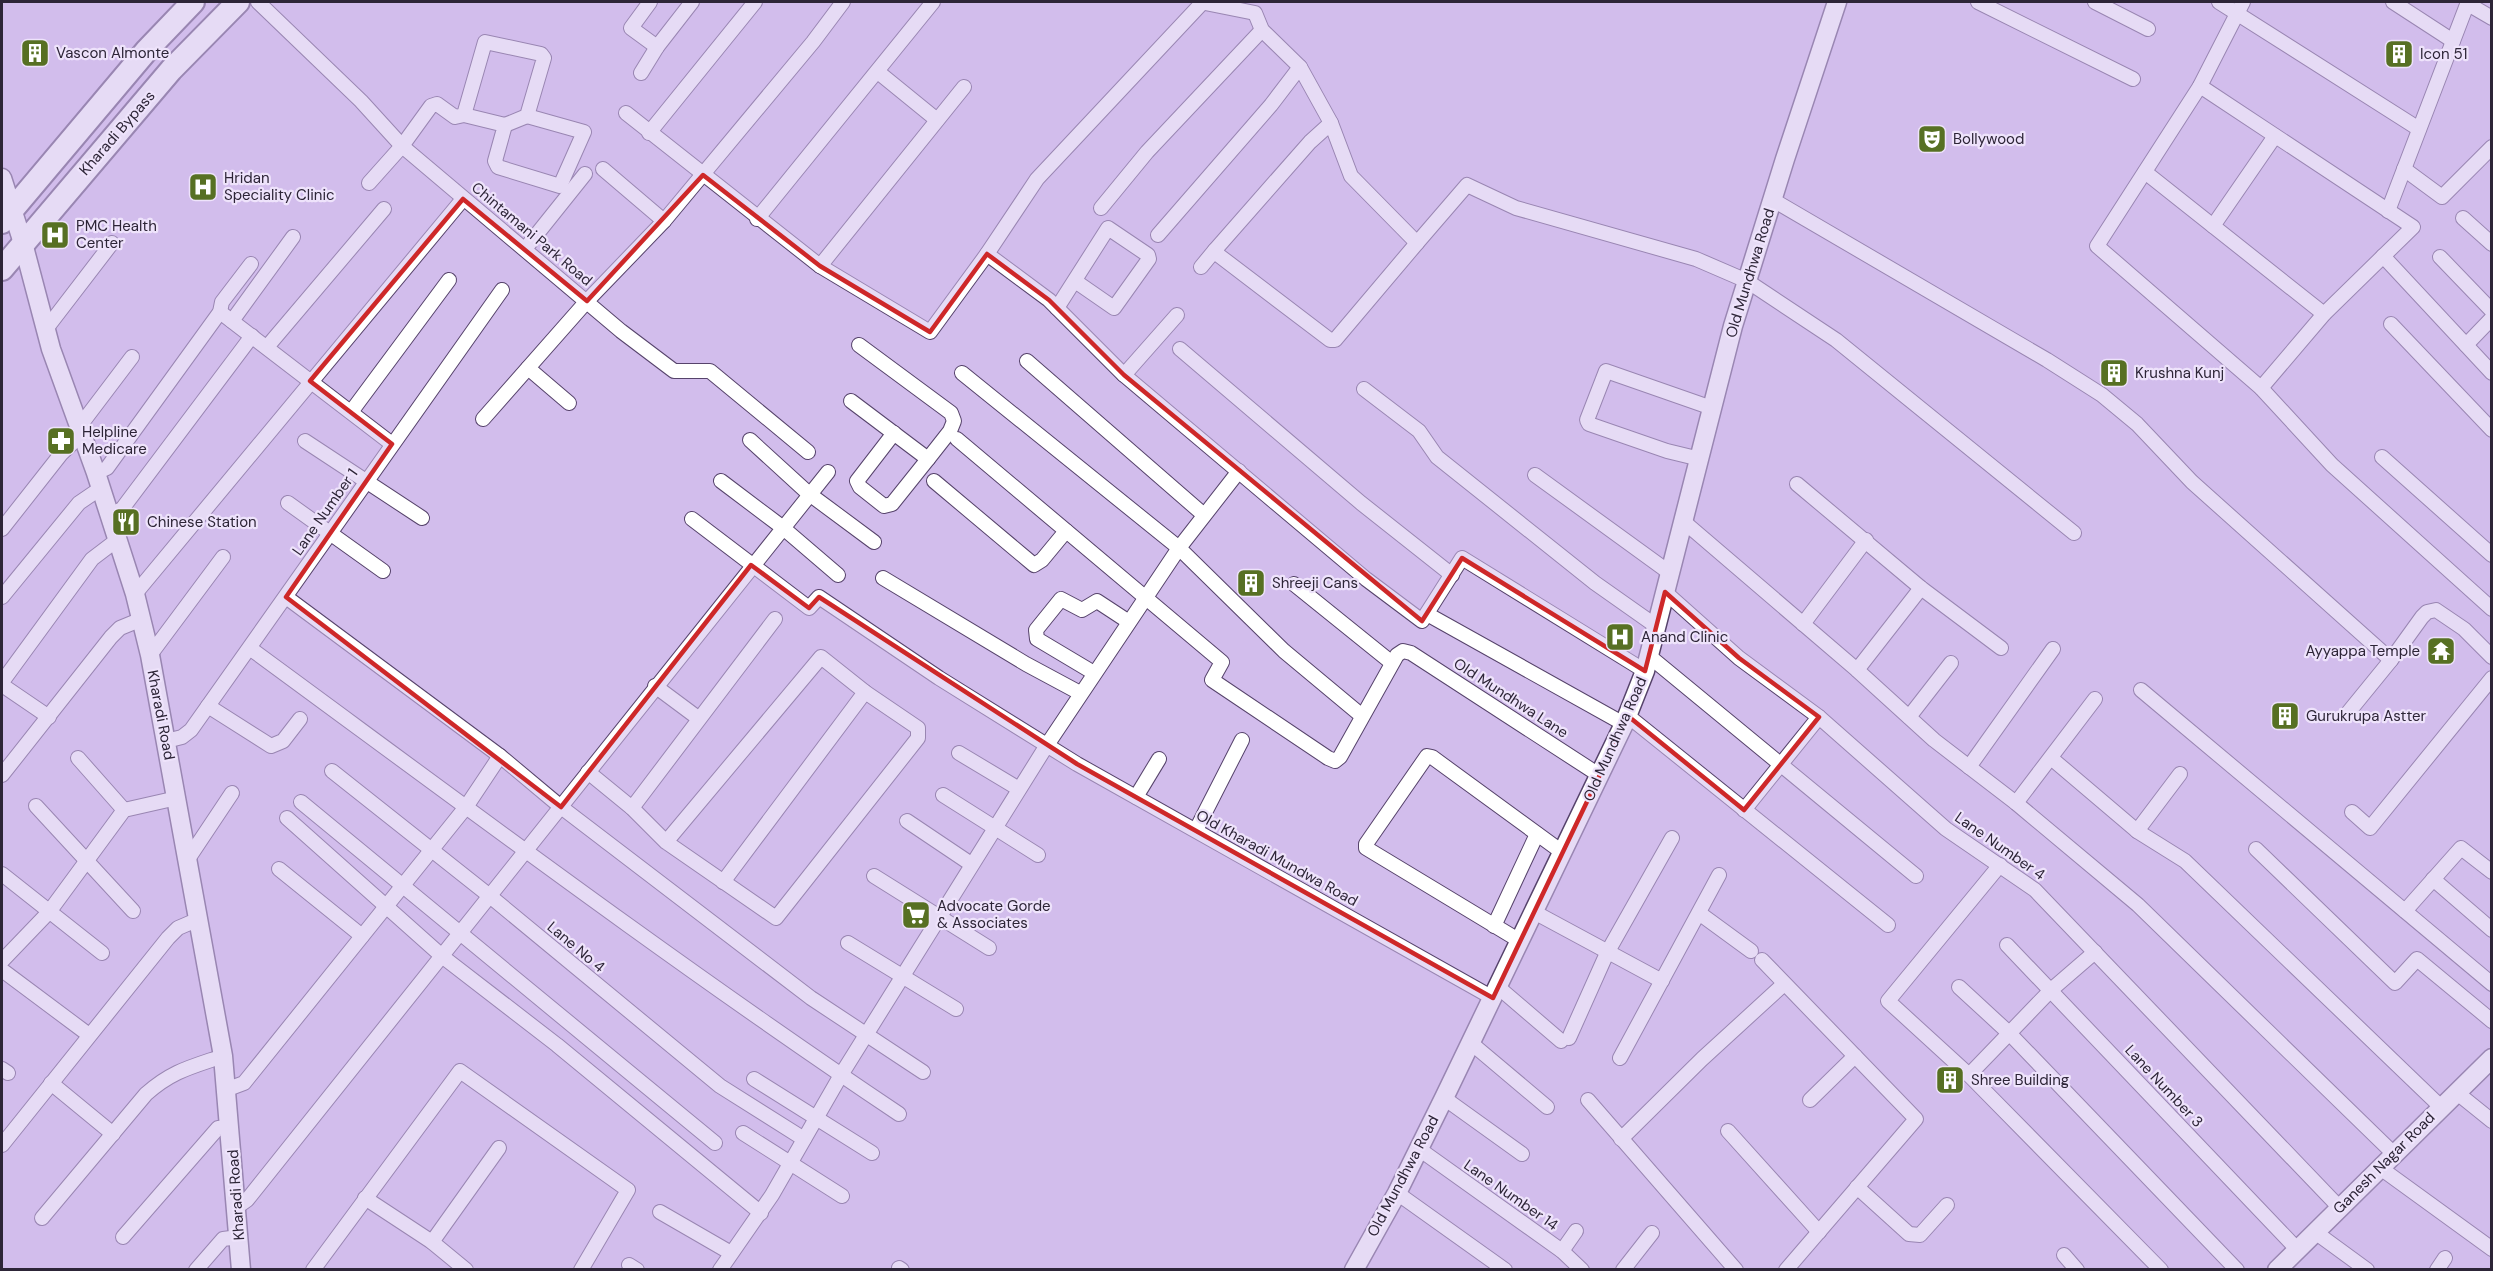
<svg xmlns="http://www.w3.org/2000/svg" width="2493" height="1271" viewBox="0 0 2493 1271" font-family="'DM Sans',sans-serif">
	<style>
		.lines { fill: none; stroke-linecap: round; stroke-linejoin: round }
		.minor-casing { stroke: #56436b; stroke-width: 16 }
		.tertiary-casing { stroke: #56436b; stroke-width: 21 }
		.trunk-casing { stroke: #56436b; stroke-width: 26 }
		.minor { stroke: #fff; stroke-width: 14 }
		.tertiary { stroke: #fff; stroke-width: 18 }
		.trunk { stroke: #fff; stroke-width: 22 }
		.marked { fill: none; stroke: #ce2829; stroke-width: 4.5; stroke-linejoin: round }
		.labels { text-anchor: middle; stroke-width: 4.5; stroke-linejoin: round; paint-order: stroke }
		.poi-label { font-size: 15px; fill: #2d2537; stroke: #eee3fb; text-anchor: start }
		.street-label { font-size: 15px; fill: #2d2537; stroke: #eee3fb }
	</style>
	<rect width="100%" height="100%" fill="#d2bdec"/>
	<g class="lines">
		<g class="minor-casing">
			<g id="minor">
				<polyline points="258,2 361,101 402,146 621,331 674,371 710,371 808,452"/>
				<polyline points="650,2 631,28 657,47"/>
				<polyline points="1200,2 1255,13 1262,30 1300,67 1331,123 1351,176 1417,243 1467,185 1516,208 1696,259 1747,281 1836,340 2074,533"/>
				<polyline points="1978,2 2133,79"/>
				<polyline points="2095,2 2148,29"/>
				<polyline points="2219,2 2419,129"/>
				<polyline points="2243,2 2200,86 2097,246 2261,388 2332,465 2492,609"/>
				<polyline points="2393,2 2453,41"/>
				<polyline points="2468,4 2492,18"/>
				<polyline points="878,72 937,120"/>
				<polyline points="641,73 657,47 692,2"/>
				<polyline points="2200,86 2413,227 2324,314 2261,388"/>
				<polyline points="626,113 820,266 930,332 987,254 1037,179 1203,2"/>
				<polyline points="464,115 505,125 495,161 498,167 560,186 584,132 527,116"/>
				<polyline points="1331,123 1310,142 1215,250 1217,254 1330,340 1335,340 1417,243"/>
				<polyline points="649,133 755,2"/>
				<polyline points="603,169 664,221"/>
				<polyline points="2404,169 2442,197 2492,147"/>
				<polyline points="2145,172 2324,314"/>
				<polyline points="369,183 402,146 431,106 437,104 455,117 464,115 485,42 541,54 544,58 527,116 505,125"/>
				<polyline points="1773,200 2047,360 2102,395 2137,424 2192,482 2391,660 2422,617 2427,612 2436,610 2464,629 2492,657"/>
				<polyline points="1101,208 1147,152 1262,30"/>
				<polyline points="2388,211 2468,2"/>
				<polyline points="2463,218 2492,244"/>
				<polyline points="757,219 933,2"/>
				<polyline points="2213,226 2275,136"/>
				<polyline points="1158,235 1271,105 1300,67"/>
				<polyline points="525,249 585,174"/>
				<polyline points="987,254 1049,300 1124,375 1366,579 1422,621 1462,558 1645,671"/>
				<polyline points="2383,256 2492,373"/>
				<polyline points="2440,257 2492,311"/>
				<polyline points="820,266 964,87"/>
				<polyline points="1201,267 1215,250"/>
				<polyline points="1057,308 1108,228 1148,255 1149,259 1114,308 1075,281"/>
				<polyline points="220,312 392,444"/>
				<polyline points="232,321 293,237"/>
				<polyline points="2391,324 2492,430"/>
				<polyline points="46,329 112,243"/>
				<polyline points="2466,345 2492,318"/>
				<polyline points="267,347 384,209"/>
				<polyline points="1180,349 1361,503 1452,575"/>
				<polyline points="1027,361 1204,515"/>
				<polyline points="528,368 569,403"/>
				<polyline points="962,373 1179,548 1284,651 1362,716"/>
				<polyline points="1124,375 1177,315"/>
				<polyline points="1364,389 1419,431 1437,457 1595,583 1656,626"/>
				<polyline points="851,401 928,459 950,431 954,421 951,413 859,345"/>
				<polyline points="351,412 449,280"/>
				<polyline points="483,419 587,301 664,221 813,42 843,2"/>
				<polyline points="79,427 132,357"/>
				<polyline points="894,433 857,481 860,487 884,506 892,504 928,459"/>
				<polyline points="957,439 1222,662 1212,680 1328,758 1335,761 1340,757 1397,655 1403,651 1411,653 1599,775"/>
				<polyline points="750,440 808,493 874,542"/>
				<polyline points="305,441 422,518"/>
				<polyline points="2382,457 2492,555"/>
				<polyline points="1700,459 1667,451 1589,424 1587,420 1606,371 1712,408"/>
				<polyline points="96,473 107,468 220,312 222,302 251,264"/>
				<polyline points="1535,475 1670,573"/>
				<polyline points="721,481 782,527 838,575"/>
				<polyline points="934,481 1034,565 1042,560 1066,531"/>
				<polyline points="1797,484 1921,588 2001,648"/>
				<polyline points="288,503 383,571"/>
				<polyline points="110,515 122,509 252,336"/>
				<polyline points="692,519 809,608 819,597 939,678 1077,764 1493,998"/>
				<polyline points="1683,521 1857,670 1934,740 2016,803 2138,905 2393,1153"/>
				<polyline points="2,529 61,454 82,434"/>
				<polyline points="883,578 1026,664 1080,693"/>
				<polyline points="1294,584 1392,663"/>
				<polyline points="1665,592 1739,658 1819,717 1946,829 2035,890 2339,1207"/>
				<polyline points="135,594 463,199"/>
				<polyline points="2,597 79,503 101,488"/>
				<polyline points="286,597 500,756 561,807 811,998 923,1072"/>
				<polyline points="1427,614 1624,724"/>
				<polyline points="1803,624 1866,540"/>
				<path d="M251 649C465 806 678 966 899 1114"/>
				<polyline points="150,655 223,557"/>
				<polyline points="1649,656 1916,876"/>
				<polyline points="1857,670 1921,588"/>
				<polyline points="1094,673 1037,639 1036,630 1061,599 1082,610 1097,601 1129,622"/>
				<polyline points="2,682 92,559 117,540"/>
				<polyline points="2,685 49,717"/>
				<polyline points="655,686 698,718"/>
				<polyline points="2141,690 2492,984"/>
				<polyline points="208,706 271,746 283,741 300,719"/>
				<polyline points="2347,714 2391,660"/>
				<polyline points="1628,716 1888,925"/>
				<polyline points="1909,717 1951,663"/>
				<polyline points="166,741 182,737 191,730 502,290"/>
				<polyline points="959,753 1019,789"/>
				<polyline points="78,758 124,810"/>
				<polyline points="2051,758 2137,831 2185,861 2441,1107"/>
				<polyline points="1969,767 2053,649"/>
				<polyline points="332,771 491,897 720,1086 804,1139"/>
				<polyline points="588,772 632,808 666,842 776,918 918,738 918,728 865,692 821,657 666,842"/>
				<polyline points="2,775 111,637 120,628 142,619"/>
				<polyline points="943,795 1038,855"/>
				<polyline points="1136,797 1159,759"/>
				<polyline points="301,802 715,1143"/>
				<polyline points="2016,803 2095,699"/>
				<polyline points="36,806 133,911"/>
				<polyline points="632,808 775,619"/>
				<polyline points="1744,810 1819,717"/>
				<polyline points="2352,812 2370,828 2492,678"/>
				<polyline points="287,818 443,957 557,1045 761,1213"/>
				<polyline points="907,821 971,864"/>
				<polyline points="1196,830 1242,740"/>
				<polyline points="2137,831 2180,774"/>
				<polyline points="2256,849 2395,983 2417,959 2492,1021"/>
				<polyline points="188,859 232,793"/>
				<polyline points="2000,865 1888,1001 1969,1075 2161,1270"/>
				<polyline points="279,869 362,936"/>
				<polyline points="2,874 102,953"/>
				<polyline points="874,876 989,948"/>
				<polyline points="2433,879 2492,930"/>
				<polyline points="723,882 865,692"/>
				<polyline points="2405,911 2461,848 2492,872"/>
				<polyline points="1534,912 1662,981"/>
				<polyline points="1699,913 1751,951"/>
				<polyline points="1494,926 1537,834"/>
				<polyline points="1520,941 1366,848 1366,844 1427,756 1432,757 1562,852"/>
				<polyline points="848,943 956,1009"/>
				<polyline points="2007,945 2297,1249"/>
				<polyline points="1762,960 1916,1119 1786,1270"/>
				<polyline points="2,961 49,912 124,810 177,798"/>
				<polyline points="2,970 89,1035"/>
				<polyline points="1498,987 1561,1041"/>
				<polyline points="1959,987 2009,1033 2237,1270"/>
				<polyline points="1569,1038 1607,953 1672,838"/>
				<polyline points="1471,1043 1547,1107"/>
				<polyline points="1620,1058 1719,875"/>
				<polyline points="2,1069 8,1073"/>
				<polyline points="1969,1075 2051,990 2095,952"/>
				<polyline points="754,1079 872,1153"/>
				<polyline points="51,1083 113,1134"/>
				<polyline points="228,1089 244,1083 466,807 500,756"/>
				<polyline points="2456,1092 2492,1121"/>
				<polyline points="1444,1098 1522,1154"/>
				<polyline points="1588,1100 1736,1270"/>
				<polyline points="1810,1100 1855,1056"/>
				<polyline points="1728,1131 1819,1232"/>
				<polyline points="743,1133 842,1196"/>
				<polyline points="1621,1139 1702,1059 1784,984"/>
				<polyline points="2,1145 168,938 178,928 199,919"/>
				<polyline points="1419,1149 1562,1251 1582,1270"/>
				<polyline points="2379,1167 2492,1249"/>
				<polyline points="1857,1187 1909,1234 1920,1235 1947,1205"/>
				<polyline points="1397,1193 1505,1270"/>
				<polyline points="365,1198 432,1242 466,1270"/>
				<polyline points="237,1207 247,1200 828,472"/>
				<polyline points="660,1212 731,1253"/>
				<path d="M42 1218 146 1094C172 1071 191 1067 223 1056"/>
				<polyline points="2315,1232 2367,1270"/>
				<polyline points="123,1237 218,1128 230,1127"/>
				<polyline points="432,1242 499,1148"/>
				<polyline points="1562,1251 1576,1231"/>
				<polyline points="2064,1255 2077,1270"/>
				<polyline points="629,1265 637,1270"/>
				<polyline points="899,1268 902,1270"/>
				<polyline points="196,1270 223,1239 239,1237"/>
				<polyline points="313,1270 460,1071 628,1190 581,1270"/>
				<polyline points="720,1270 772,1195 841,1075 1047,745 1179,548 1239,471"/>
				<polyline points="1623,1270 1652,1233"/>
				<polyline points="2437,1270 2445,1258"/>
			</g>
		</g>
		<g class="tertiary-casing">
			<g id="tertiary">
				<polyline points="2,178 23,243 51,349 96,473 135,594 150,655 223,1056 241,1270"/>
				<polyline points="1354,1270 1397,1193 1444,1098 1624,724 1645,671 1733,326 1785,159 1837,2"/>
				<polyline points="2277,1270 2492,1058"/>
			</g>
		</g>
		<g class="trunk-casing">
			<g id="trunk">
				<polyline points="2,222 147,50 193,2"/>
				<polyline points="2,269 171,70 238,2"/>
			</g>
		</g>
		<use href="#minor" class="minor"/>
		<use href="#tertiary" class="tertiary"/>
		<use href="#trunk" class="trunk"/>
	</g>
	<path d="M0 0H2493V1271H0ZM703 175 820 266 930 332 987 254 1049 300 1124 375 1422 621 1462 558 1645 671 1665 592 1739 658 1819 717 1744 810 1628 716 1493 998 1077 764 819 597 809 608 751 565 561 807 286 597 392 444 310 381 463 199 587 301Z" fill="#d2bdec" fill-opacity=".55" fill-rule="evenodd"/>
	<path class="marked" d="M703 175 820 266 930 332 987 254 1049 300 1124 375 1422 621 1462 558 1645 671 1665 592 1739 658 1819 717 1744 810 1628 716 1493 998 1077 764 819 597 809 608 751 565 561 807 286 597 392 444 310 381 463 199 587 301Z"/>
	<defs>
		<g id="building-square" transform="scale(1.5)"><rect x="-9" y="-9" width="18" height="18" rx="4" fill="#577023" stroke="#eee3fb"/><path d="M-4-6H4V6H1V3H-1V6H-4ZM-2.5-4.3h1.7v1.8h-1.7ZM.8-4.3h1.7v1.8H.8ZM-2.5-1h1.7V.8h-1.7ZM.8-1h1.7V.8H.8Z" fill="#fff"/></g>
		<g id="theatre-square" transform="scale(1.5)"><rect x="-9" y="-9" width="18" height="18" rx="4" fill="#577023" stroke="#eee3fb"/><path d="M-5-5.5Q0-4 5-5.5V0Q5 5 0 6Q-5 5-5 0ZM-3.3-2.5H-1v1.5H-3.3ZM1-2.5H3.3v1.5H1ZM-2.8 1Q0 5.5 2.8 1Z" fill="#fff"/></g>
		<g id="hospital-square" transform="scale(1.5)"><rect x="-9" y="-9" width="18" height="18" rx="4" fill="#577023" stroke="#eee3fb"/><path d="M-5-5h3v3.5h4V-5h3V5h-3V1.5h-4V5h-3Z" fill="#fff"/></g>
		<g id="pharmacy-square" transform="scale(1.5)"><rect x="-9" y="-9" width="18" height="18" rx="4" fill="#577023" stroke="#eee3fb"/><path d="M-2-6h4v4h4v4h-4v4h-4v-4h-4v-4h4Z" fill="#fff"/></g>
		<g id="restaurant-square" transform="scale(1.5)"><rect x="-9" y="-9" width="18" height="18" rx="4" fill="#577023" stroke="#eee3fb"/><path d="M-5-6h1v4h1v-4h1v4h1v-4h1v5L-1.5 .5V6h-2V.5L-5-1ZM5-6V6H3V1.5H1.5Q1.5-4 5-6Z" fill="#fff"/></g>
		<g id="temple-square" transform="scale(1.5)"><rect x="-9" y="-9" width="18" height="18" rx="4" fill="#577023" stroke="#eee3fb"/><path d="M0-6L5-2H3V0L6.5 2.5H4V6H1.5V3h-3V6H-4V2.5H-6.5L-3 0V-2H-5Z" fill="#fff"/></g>
		<g id="supermarket-square" transform="scale(1.5)"><rect x="-9" y="-9" width="18" height="18" rx="4" fill="#577023" stroke="#eee3fb"/><path d="M-6-5.5h2.5l.6 2H6L4.5 2H-2.5L-4.4-4H-6ZM-1.5 3.2a1.3 1.3 0 1 0 .1 0ZM3 3.2a1.3 1.3 0 1 0 .1 0Z" fill="#fff"/></g>
	</defs>
	<g fill-rule="evenodd">
		<use href="#building-square" x="35" y="53"/>
		<use href="#building-square" x="2399" y="54"/>
		<use href="#theatre-square" x="1932" y="139"/>
		<use href="#hospital-square" x="203" y="187"/>
		<use href="#hospital-square" x="55" y="235"/>
		<use href="#building-square" x="2114" y="373"/>
		<use href="#pharmacy-square" x="61" y="441"/>
		<use href="#restaurant-square" x="126" y="522"/>
		<use href="#building-square" x="1251" y="583"/>
		<use href="#hospital-square" x="1620" y="637"/>
		<use href="#temple-square" x="2441" y="651"/>
		<use href="#building-square" x="2285" y="716"/>
		<use href="#supermarket-square" x="916" y="915"/>
		<use href="#building-square" x="1950" y="1080"/>
	</g>
	<g class="labels">
		<g class="poi-label">
			<text x="56" y="58">Vascon Almonte</text>
			<text x="2420" y="59">Icon 51</text>
			<text x="1953" y="144">Bollywood</text>
			<text x="224" y="183">Hridan<tspan x="224" dy="17">Speciality Clinic</tspan></text>
			<text x="76" y="231">PMC Health<tspan x="76" dy="17">Center</tspan></text>
			<text x="2135" y="378">Krushna Kunj</text>
			<text x="82" y="437">Helpline<tspan x="82" dy="17">Medicare</tspan></text>
			<text x="147" y="527">Chinese Station</text>
			<text x="1272" y="588">Shreeji Cans</text>
			<text x="1641" y="642">Anand Clinic</text>
			<text x="2420" y="656" text-anchor="end">Ayyappa Temple</text>
			<text x="2306" y="721">Gurukrupa Astter</text>
			<text x="937" y="911">Advocate Gorde<tspan x="937" dy="17">&amp; Associates</tspan></text>
			<text x="1971" y="1085">Shree Building</text>
		</g>
		<g class="street-label">
			<text transform="translate(117 133) rotate(-49)" y="5">Kharadi Bypass</text>
			<text transform="translate(532 234) rotate(40)" y="5">Chintamani Park Road</text>
			<text transform="translate(1750 273) rotate(-73)" y="5">Old Mundhwa Road</text>
			<text transform="translate(325 512) rotate(-55)" y="5">Lane Number 1</text>
			<text transform="translate(1511 698) rotate(33)" y="5">Old Mundhwa Lane</text>
			<text transform="translate(161 715) rotate(79)" y="5">Kharadi Road</text>
			<text transform="translate(1615 739) rotate(-66)" y="5">Old Mundhwa Road</text>
			<text transform="translate(2000 846) rotate(35)" y="5">Lane Number 4</text>
			<text transform="translate(1277 858) rotate(29)" y="5">Old Kharadi Mundwa Road</text>
			<text transform="translate(576 947) rotate(40)" y="5">Lane No 4</text>
			<text transform="translate(2164 1086) rotate(47)" y="5">Lane Number 3</text>
			<text transform="translate(2384 1163) rotate(-45)" y="5">Ganesh Nagar Road</text>
			<text transform="translate(1403 1176) rotate(-62)" y="5">Old Mundhwa Road</text>
			<text transform="translate(236 1195) rotate(-94)" y="5">Kharadi Road</text>
			<text transform="translate(1511 1195) rotate(35)" y="5">Lane Number 14</text>
		</g>
	</g>
	<rect width="2493" height="1271" fill="none" stroke="#2d2537" stroke-width="6"/>
</svg>
